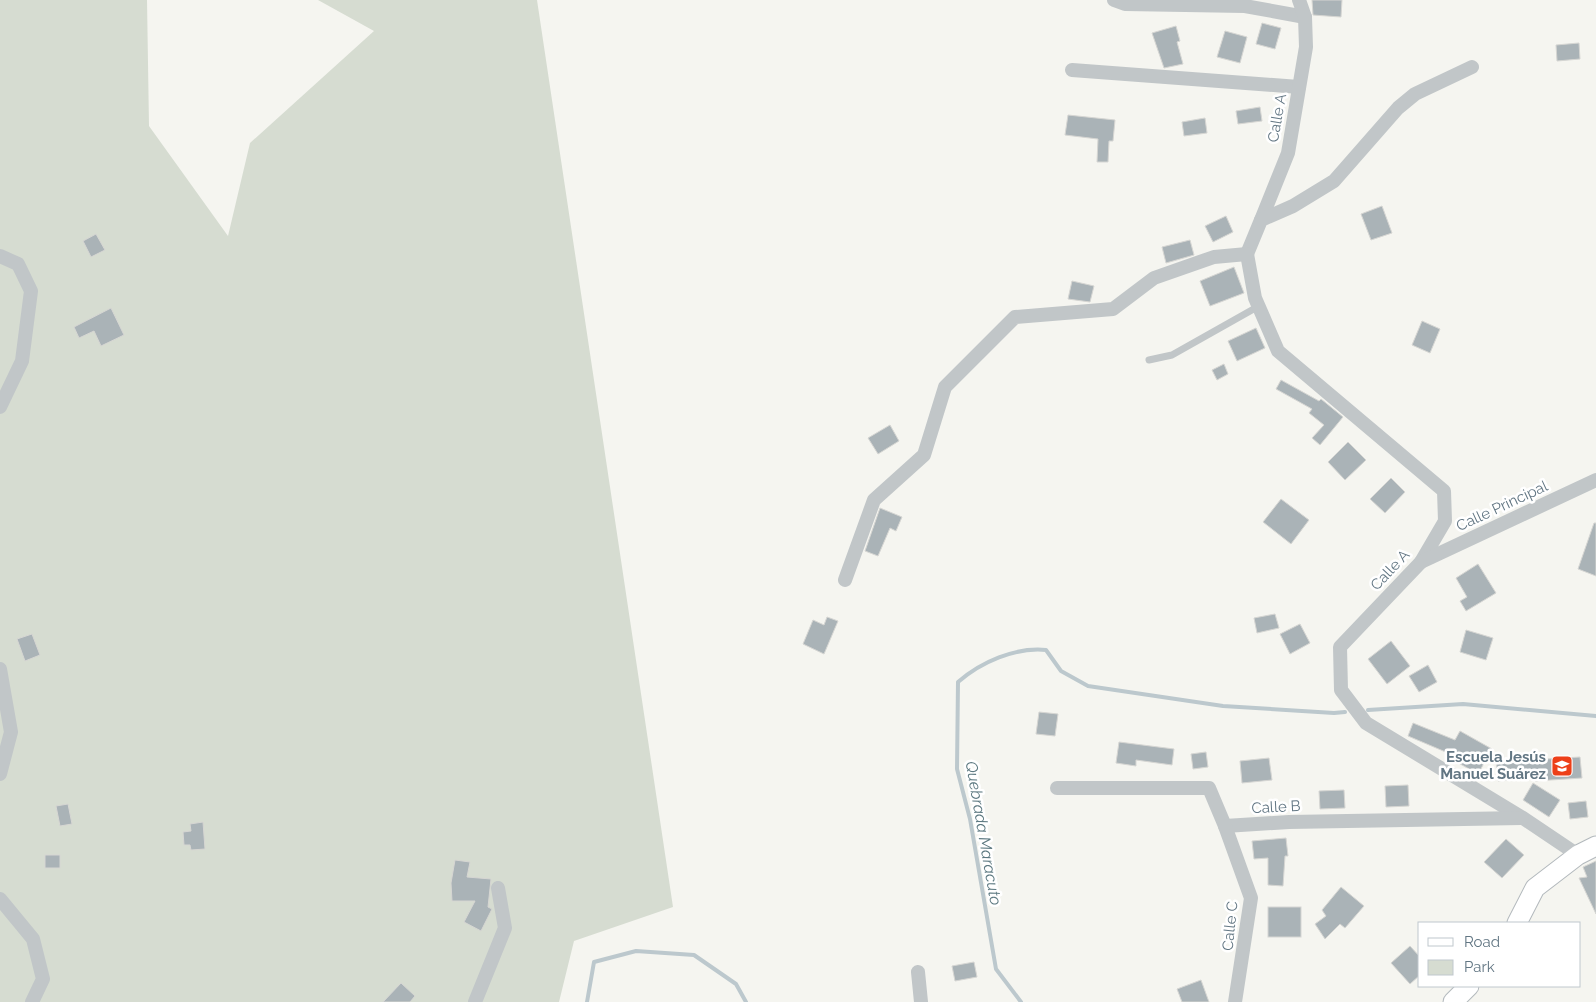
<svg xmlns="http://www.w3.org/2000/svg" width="1596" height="1002" viewBox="0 0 1596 1002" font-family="Raleway,sans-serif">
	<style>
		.green { fill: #d6dcd1 }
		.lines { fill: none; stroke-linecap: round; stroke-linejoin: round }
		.stream { stroke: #bcc8cd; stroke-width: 4 }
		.building { fill: #aab3b7; stroke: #d6d6d3 }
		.secondary-casing { stroke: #b3b9bd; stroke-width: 21 }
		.lane { stroke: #c1c6c8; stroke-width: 7 }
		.street { stroke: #c1c6c8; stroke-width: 14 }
		.secondary { stroke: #fff; stroke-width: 19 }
		.labels { text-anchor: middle; stroke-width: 5; stroke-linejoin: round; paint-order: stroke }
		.street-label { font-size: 15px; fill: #627683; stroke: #fff }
		.poi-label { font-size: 15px; font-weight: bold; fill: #627683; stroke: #fff; text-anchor: end }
		.water-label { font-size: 16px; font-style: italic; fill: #5d7981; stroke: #fff }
	</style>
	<rect width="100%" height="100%" fill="#f5f5f0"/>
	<polygon class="green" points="0,0 147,0 149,126 228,236 250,143 374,31 318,0 537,0 673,907 574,941 559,1002 0,1002"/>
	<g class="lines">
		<g class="stream">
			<polyline points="1368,710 1463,704 1596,716"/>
			<polyline points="587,1002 594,962 636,951 694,955 736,984 746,1002"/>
			<path d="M1021 1002 996 969 970 819 957 769 958 682C981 662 1015 647 1046 650L1061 671 1088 686 1223 706 1334 713 1345 712"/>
		</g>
	</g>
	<g class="building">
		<polygon points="1312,0 1342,0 1341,17 1313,15"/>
		<polygon points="1262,23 1281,28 1275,49 1256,44"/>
		<polygon points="1176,26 1180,41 1177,42 1183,64 1164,68 1152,33"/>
		<polygon points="1225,31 1247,37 1240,63 1217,57"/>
		<polygon points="1579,43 1580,59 1557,61 1556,45"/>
		<polygon points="1260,107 1262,121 1238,124 1236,111"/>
		<polygon points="1068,115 1115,120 1113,141 1109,141 1108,162 1097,162 1098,139 1065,135"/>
		<polygon points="1205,118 1207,133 1184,136 1182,122"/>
		<polygon points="1382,206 1392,233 1371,240 1361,214"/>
		<polygon points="1226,216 1233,232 1213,242 1205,226"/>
		<polygon points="96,234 105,250 91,257 83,241"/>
		<polygon points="1190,240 1194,255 1166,263 1162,247"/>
		<polygon points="1234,267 1244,293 1210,306 1200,281"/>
		<polygon points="1072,281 1094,286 1090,302 1068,299"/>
		<polygon points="111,308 124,335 101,346 94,331 79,338 74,327"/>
		<polygon points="1422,321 1440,329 1430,353 1412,345"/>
		<polygon points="1256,328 1265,348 1237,361 1228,341"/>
		<polygon points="1224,364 1228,374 1217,380 1212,370"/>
		<polygon points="1281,380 1319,401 1321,399 1343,417 1320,445 1312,438 1324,425 1309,413 1312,409 1276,389"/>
		<polygon points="890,425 899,441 878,454 868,438"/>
		<polygon points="1348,442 1366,460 1345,480 1328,462"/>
		<polygon points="1391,478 1405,492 1385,513 1370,499"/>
		<polygon points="1281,499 1309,520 1291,544 1263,522"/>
		<polygon points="880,508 902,517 896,531 890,528 878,556 865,551"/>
		<polygon points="1594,523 1596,523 1596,576 1578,569"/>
		<polygon points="1478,564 1496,593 1466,611 1460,601 1467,597 1456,578"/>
		<polygon points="1275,614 1279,628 1257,633 1254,618"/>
		<polygon points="827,617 838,621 824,654 803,644 813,620 824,625"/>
		<polygon points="1300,624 1310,643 1290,654 1280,634"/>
		<polygon points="1466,630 1493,638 1486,660 1460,652"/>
		<polygon points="32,634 40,655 25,661 17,639"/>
		<polygon points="1391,641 1410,666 1387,684 1368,659"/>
		<polygon points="1428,665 1437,682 1419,692 1409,676"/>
		<polygon points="1039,712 1058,714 1055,736 1036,734"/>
		<polygon points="1413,723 1455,740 1460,731 1492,749 1478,774 1446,756 1448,753 1408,736"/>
		<polygon points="1119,742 1174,749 1172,765 1136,760 1136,766 1116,763"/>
		<polygon points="1206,752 1208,767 1193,769 1191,754"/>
		<polygon points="1580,757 1582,778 1535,781 1537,777 1498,781 1496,762"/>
		<polygon points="1269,758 1272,780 1242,783 1240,761"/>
		<polygon points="1533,783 1560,800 1549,817 1523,800"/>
		<polygon points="1408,785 1409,806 1386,807 1385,786"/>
		<polygon points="1344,790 1345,808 1320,809 1319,791"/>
		<polygon points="1586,801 1588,817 1570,819 1568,803"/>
		<polygon points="68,804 72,824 60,826 56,806"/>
		<polygon points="203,822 205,849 191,850 190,845 184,845 183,832 191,831 190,824"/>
		<polygon points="1286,838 1288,856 1285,856 1283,886 1268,885 1268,858 1254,859 1252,841"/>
		<polygon points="1506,839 1524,855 1502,878 1484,862"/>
		<rect x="45" y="855" width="15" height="13"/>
		<polygon points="455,860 470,862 467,877 491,879 488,907 492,909 481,931 464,922 475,901 452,901 451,883"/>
		<polygon points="1596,861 1596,914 1579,878 1587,877 1583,867"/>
		<polygon points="1341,887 1364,906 1345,928 1340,924 1325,939 1315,924 1326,916 1322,910"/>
		<rect x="1268" y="907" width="33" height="30"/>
		<polygon points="1410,946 1420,957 1420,975 1410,984 1391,963"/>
		<polygon points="974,962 977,977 955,981 952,966"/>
		<polygon points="1201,980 1209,1002 1182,1002 1177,989"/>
		<polygon points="401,983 415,996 410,1002 383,1002"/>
	</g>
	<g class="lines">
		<g class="secondary-casing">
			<g id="secondary">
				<polyline points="1517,923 1535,888 1578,855 1596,846"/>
				<polyline points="1453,1002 1469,986"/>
			</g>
		</g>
		<polyline class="lane" points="1149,360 1172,355 1259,306"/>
		<g class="street">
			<polyline points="1114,0 1125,4 1245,6 1305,17"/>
			<polyline points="1072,70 1299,87"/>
			<polyline points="1261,220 1288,153 1306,47 1305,17 1299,0"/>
			<polyline points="1247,254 1255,298 1278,351 1444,491 1445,521 1421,562 1340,647 1341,690 1366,723 1523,818 1578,855"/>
			<polyline points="1247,254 1261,220 1293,206 1334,181 1398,108 1415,94 1472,67"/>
			<polyline points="0,256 18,264 31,291 22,361 0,407"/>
			<polyline points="1421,562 1596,480"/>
			<polyline points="845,580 874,500 924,455 945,387 1015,317 1113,309 1154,278 1214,257 1247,254"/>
			<polyline points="0,669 11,732 0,774"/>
			<polyline points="1057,788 1209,788 1225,826 1289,822 1522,818"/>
			<polyline points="1225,826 1251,898 1235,1002"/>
			<polyline points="0,899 33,939 43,979 32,1002"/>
			<polyline points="918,972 921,1002"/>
			<polyline points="475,1002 505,928 498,888"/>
		</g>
		<use href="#secondary" class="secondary"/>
	</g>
	<defs>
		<g id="school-square" transform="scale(1.125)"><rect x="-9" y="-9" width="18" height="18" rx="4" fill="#ed3f18" stroke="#fff"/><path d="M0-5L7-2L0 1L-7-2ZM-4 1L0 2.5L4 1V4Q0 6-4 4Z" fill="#fff"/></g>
	</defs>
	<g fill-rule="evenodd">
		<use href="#school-square" x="1562" y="766"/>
	</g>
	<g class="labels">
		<g class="street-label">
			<text transform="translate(1277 118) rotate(-80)" y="5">Calle A</text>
			<text transform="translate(1502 506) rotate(-25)" y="5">Calle Principal</text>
			<text transform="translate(1390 570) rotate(-47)" y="5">Calle A</text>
			<text transform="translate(1276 807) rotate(-3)" y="5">Calle B</text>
			<text transform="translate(1230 926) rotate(-84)" y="5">Calle C</text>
		</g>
		<g class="poi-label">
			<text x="1546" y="762">Escuela Jesús<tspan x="1546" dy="17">Manuel Suárez</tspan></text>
		</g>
		<g class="water-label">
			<text transform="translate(984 833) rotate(80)" y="6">Quebrada Maracuto</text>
		</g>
	</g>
	<rect x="1418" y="922" width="162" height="65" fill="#ffffff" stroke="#c0c8cd"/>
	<rect x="1428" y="938" width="25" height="8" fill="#ffffff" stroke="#c0c8cd"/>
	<text x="1464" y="947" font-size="15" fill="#627683">Road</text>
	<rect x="1428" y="960" width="25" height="15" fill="#d6dcd1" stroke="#c0c8cd"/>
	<text x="1464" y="972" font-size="15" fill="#627683">Park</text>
</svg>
